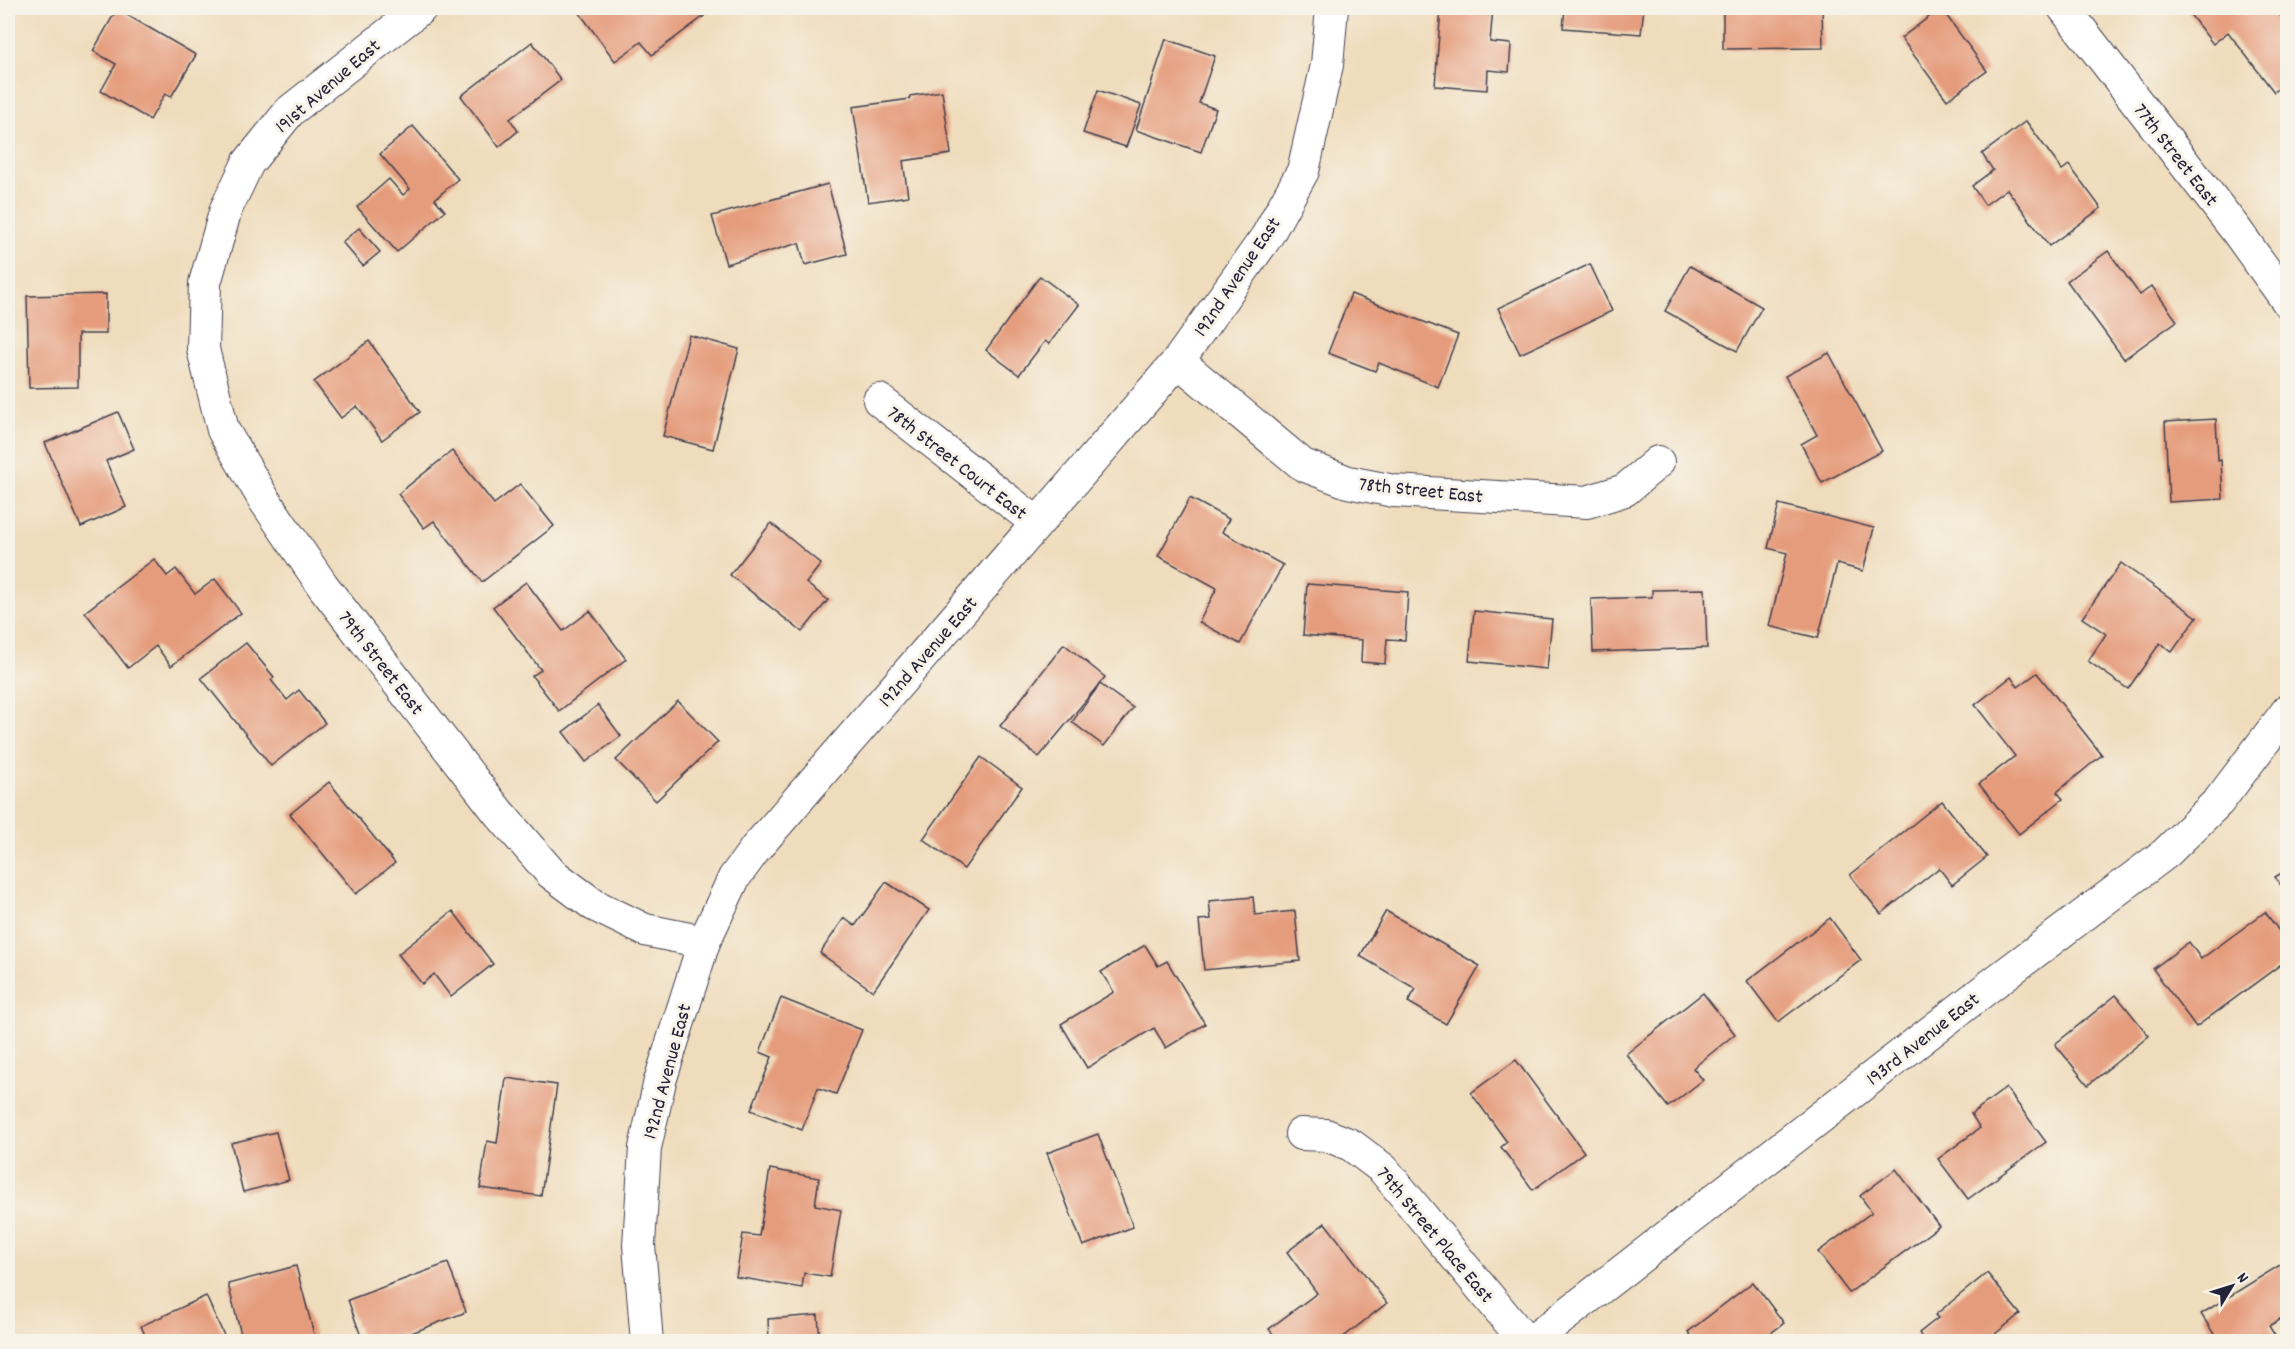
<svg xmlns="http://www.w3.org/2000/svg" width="2295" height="1349" viewBox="0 0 2295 1349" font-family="Dekko,sans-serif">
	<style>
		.building { fill: #e59c7d }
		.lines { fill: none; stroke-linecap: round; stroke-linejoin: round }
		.minor-casing { stroke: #413e4e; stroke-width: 34 }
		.minor { stroke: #fff; stroke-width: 32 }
		.labels { text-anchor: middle; stroke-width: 6; stroke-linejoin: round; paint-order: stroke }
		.street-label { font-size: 20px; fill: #22223b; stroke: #f7f3e8 }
	</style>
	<rect width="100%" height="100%" fill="#f7f3e8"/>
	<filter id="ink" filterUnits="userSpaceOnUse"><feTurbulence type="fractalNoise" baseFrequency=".0167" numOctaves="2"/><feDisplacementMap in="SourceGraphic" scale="12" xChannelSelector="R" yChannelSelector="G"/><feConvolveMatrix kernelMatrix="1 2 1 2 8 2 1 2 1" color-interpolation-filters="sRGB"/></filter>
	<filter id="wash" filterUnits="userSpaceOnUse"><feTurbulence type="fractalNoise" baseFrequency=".008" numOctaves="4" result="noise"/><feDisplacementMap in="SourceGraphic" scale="24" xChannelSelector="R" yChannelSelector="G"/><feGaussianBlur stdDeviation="1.35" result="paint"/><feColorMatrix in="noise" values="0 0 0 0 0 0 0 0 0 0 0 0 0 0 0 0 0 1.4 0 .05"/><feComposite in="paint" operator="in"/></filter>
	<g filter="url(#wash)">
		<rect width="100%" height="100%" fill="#efdcbc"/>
		<g id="blocks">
			<g class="building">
				<polygon points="576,8 698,8 704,16 652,55 641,42 615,61"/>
				<polygon points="1441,8 1493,8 1490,42 1511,44 1509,72 1488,70 1487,90 1435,86"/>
				<polygon points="1565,8 1644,8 1641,34 1563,28"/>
				<polygon points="1723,8 1822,8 1823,48 1723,49"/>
				<polygon points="1941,8 1987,71 1947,100 1901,38"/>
				<polygon points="2185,8 2274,8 2288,25 2288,82 2274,92 2228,32 2213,44"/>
				<polygon points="117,9 196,55 171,97 165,94 150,120 101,91 116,64 93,51"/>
				<polygon points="1166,39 1215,56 1199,103 1216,109 1201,152 1136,130"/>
				<polygon points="532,42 561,80 510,119 518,131 499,147 461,96"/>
				<polygon points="1098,90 1141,105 1126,147 1083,133"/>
				<polygon points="942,91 951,154 903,161 908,196 868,202 853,107 910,99 910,96"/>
				<polygon points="2026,121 2062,170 2069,165 2101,208 2049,246 2007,189 1985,205 1972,186 1993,170 1982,154"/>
				<polygon points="413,126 458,179 435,199 445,211 397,252 357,207 389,179 403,195 410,189 380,154"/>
				<polygon points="828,184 847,254 805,265 799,243 726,264 712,216"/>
				<polygon points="359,228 380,252 363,266 342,242"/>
				<polygon points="2108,251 2140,295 2152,286 2177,321 2124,359 2067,281"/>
				<polygon points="1590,264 1612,311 1520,354 1498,308"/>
				<polygon points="1690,266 1762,307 1737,351 1665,311"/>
				<polygon points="1040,276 1079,305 1049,344 1045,341 1019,375 986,350"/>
				<polygon points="106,294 106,334 78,334 78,387 29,388 27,296"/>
				<polygon points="1351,294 1458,335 1438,387 1379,363 1375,371 1328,353"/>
				<polygon points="689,335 739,349 713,449 663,436"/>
				<polygon points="369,341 420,412 382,440 357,406 341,418 314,382"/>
				<polygon points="1829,353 1882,451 1822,483 1801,444 1817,435 1785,376"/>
				<polygon points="118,412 134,449 106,461 126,507 81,527 45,443"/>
				<polygon points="2216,419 2218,461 2221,460 2223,499 2169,502 2165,422"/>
				<polygon points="452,451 494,504 520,484 554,526 482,582 434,521 424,528 398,494"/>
				<polygon points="1190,498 1229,519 1222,532 1283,565 1240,644 1199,622 1217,588 1158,556"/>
				<polygon points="1779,504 1874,528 1863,571 1837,564 1818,638 1769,626 1787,553 1768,548"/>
				<polygon points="771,523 821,564 806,583 828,600 802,632 730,575"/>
				<polygon points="154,559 167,576 176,569 195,594 215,579 241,613 171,666 156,646 128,668 85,612"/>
				<polygon points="2121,563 2197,617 2172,652 2160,643 2128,689 2088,661 2106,634 2082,618"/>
				<polygon points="526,582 563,631 590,611 626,659 559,711 532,676 541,670 493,607"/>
				<polygon points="1307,584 1408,592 1405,640 1387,639 1385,664 1361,662 1362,640 1303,635"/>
				<polygon points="1705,589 1707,648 1593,652 1591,599 1652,597 1652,590"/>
				<polygon points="1474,611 1552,619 1547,669 1469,661"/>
				<polygon points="246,643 274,677 271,680 287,700 299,690 325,723 271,766 201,678"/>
				<polygon points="1064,644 1105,677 1039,757 1000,726"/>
				<polygon points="2037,673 2102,755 2057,792 2063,799 2019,834 1979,784 2015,756 1975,705 2011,677 2018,687"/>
				<polygon points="1100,684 1133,708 1104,746 1072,722"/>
				<polygon points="678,701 718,742 656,801 616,760"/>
				<polygon points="598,705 621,736 586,762 563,732"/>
				<polygon points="981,757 1022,787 964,869 923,839"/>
				<polygon points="329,782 395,863 356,894 290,814"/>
				<polygon points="1942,801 1987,857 1952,885 1939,868 1881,914 1850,875"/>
				<polygon points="2288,869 2288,895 2275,877"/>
				<polygon points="886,882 929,910 873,991 820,953 844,918 855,926"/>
				<polygon points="1253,897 1255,915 1295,911 1300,961 1204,970 1199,920 1211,919 1209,901"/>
				<polygon points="453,911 493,964 451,997 434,974 422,984 398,954"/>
				<polygon points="1386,911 1480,966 1446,1024 1408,1002 1416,989 1360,956"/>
				<polygon points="2265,912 2288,943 2288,959 2196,1027 2153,969 2189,942 2201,959"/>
				<polygon points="1830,918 1861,960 1778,1022 1747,981"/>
				<polygon points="1145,945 1158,966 1167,961 1205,1024 1166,1048 1154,1028 1087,1068 1061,1024 1114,992 1101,972"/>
				<polygon points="1703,993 1735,1034 1693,1068 1703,1080 1668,1107 1626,1054"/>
				<polygon points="2116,995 2149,1036 2088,1085 2055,1044"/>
				<polygon points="781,998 862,1030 836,1094 818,1088 802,1130 751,1110 772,1057 760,1052"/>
				<polygon points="1516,1060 1584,1152 1533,1190 1501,1147 1507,1142 1471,1093"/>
				<polygon points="506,1078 557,1085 541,1196 480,1188 487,1141 497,1143"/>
				<polygon points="2006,1088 2046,1142 1968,1199 1938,1159 1980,1128 1971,1114"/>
				<polygon points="276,1132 289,1180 243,1192 231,1143"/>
				<polygon points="1098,1134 1133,1227 1083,1246 1047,1153"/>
				<polygon points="770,1169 819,1178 815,1205 841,1210 830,1277 804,1273 802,1288 736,1277 743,1234 759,1236"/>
				<polygon points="1896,1169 1939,1226 1849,1293 1818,1252 1872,1212 1860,1196"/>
				<polygon points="1325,1223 1387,1303 1337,1342 1279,1342 1269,1329 1317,1293 1287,1252"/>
				<polygon points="2288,1260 2288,1314 2269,1326 2279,1342 2219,1342 2201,1314"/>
				<polygon points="448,1263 466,1312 388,1342 363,1342 348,1300"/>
				<polygon points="296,1266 315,1338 304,1342 243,1342 228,1284"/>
				<polygon points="1987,1273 2020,1314 1985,1342 1925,1342 1919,1333 1938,1318 1935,1315"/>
				<polygon points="1753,1282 1784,1323 1759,1342 1696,1342 1688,1332"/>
				<polygon points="206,1296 227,1342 148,1342 141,1326"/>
				<polygon points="818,1315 820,1342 769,1342 768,1319"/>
			</g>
		</g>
	</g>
	<g filter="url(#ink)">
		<use href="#blocks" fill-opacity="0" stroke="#413e4e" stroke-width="1.5"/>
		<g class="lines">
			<g class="minor-casing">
				<g id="minor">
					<polyline points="421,8 290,111 248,163 226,209 205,283 203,349 223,430 265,501 323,586 498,812 551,873 594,905 645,930 704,942"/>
					<polyline points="2064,8 2236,230 2288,302"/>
					<polyline points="1178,361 1303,465 1348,482 1394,491 1587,502 1625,490 1658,462"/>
					<polyline points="879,400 1037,523"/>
					<polyline points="1301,1134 1326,1135 1351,1145 1383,1169 1526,1342"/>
					<polyline points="647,1342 639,1245 645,1148 660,1081 704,942 734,878 756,848 1178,361 1267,236 1303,171 1327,65 1332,8"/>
					<polyline points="1531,1342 1991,985 2166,853 2219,801 2288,710"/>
				</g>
			</g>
			<use href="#minor" class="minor"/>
		</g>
	</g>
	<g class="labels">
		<g class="street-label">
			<text transform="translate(327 85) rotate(-41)" y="7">191st Avenue East</text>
			<text transform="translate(2177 154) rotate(52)" y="7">77th Street East</text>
			<text transform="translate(1236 276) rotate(-56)" y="7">192nd Avenue East</text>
			<text transform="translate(958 462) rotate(38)" y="7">78th Street Court East</text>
			<text transform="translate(1421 489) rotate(6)" y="7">78th Street East</text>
			<text transform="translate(927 651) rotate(-49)" y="7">192nd Avenue East</text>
			<text transform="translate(382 662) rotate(52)" y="7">79th Street East</text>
			<text transform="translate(1922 1038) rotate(-38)" y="7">193rd Avenue East</text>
			<text transform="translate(666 1071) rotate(-75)" y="7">192nd Avenue East</text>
			<text transform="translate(1436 1234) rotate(50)" y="7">79th Street Place East</text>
		</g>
	</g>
	<rect width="2295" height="1349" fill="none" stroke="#f7f3e8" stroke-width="30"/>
	<g transform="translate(2232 1286) rotate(52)" stroke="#f7f3e8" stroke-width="4.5" paint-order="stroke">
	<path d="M0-4.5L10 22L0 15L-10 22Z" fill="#22223b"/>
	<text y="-9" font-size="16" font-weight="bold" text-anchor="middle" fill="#22223b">N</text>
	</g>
</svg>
